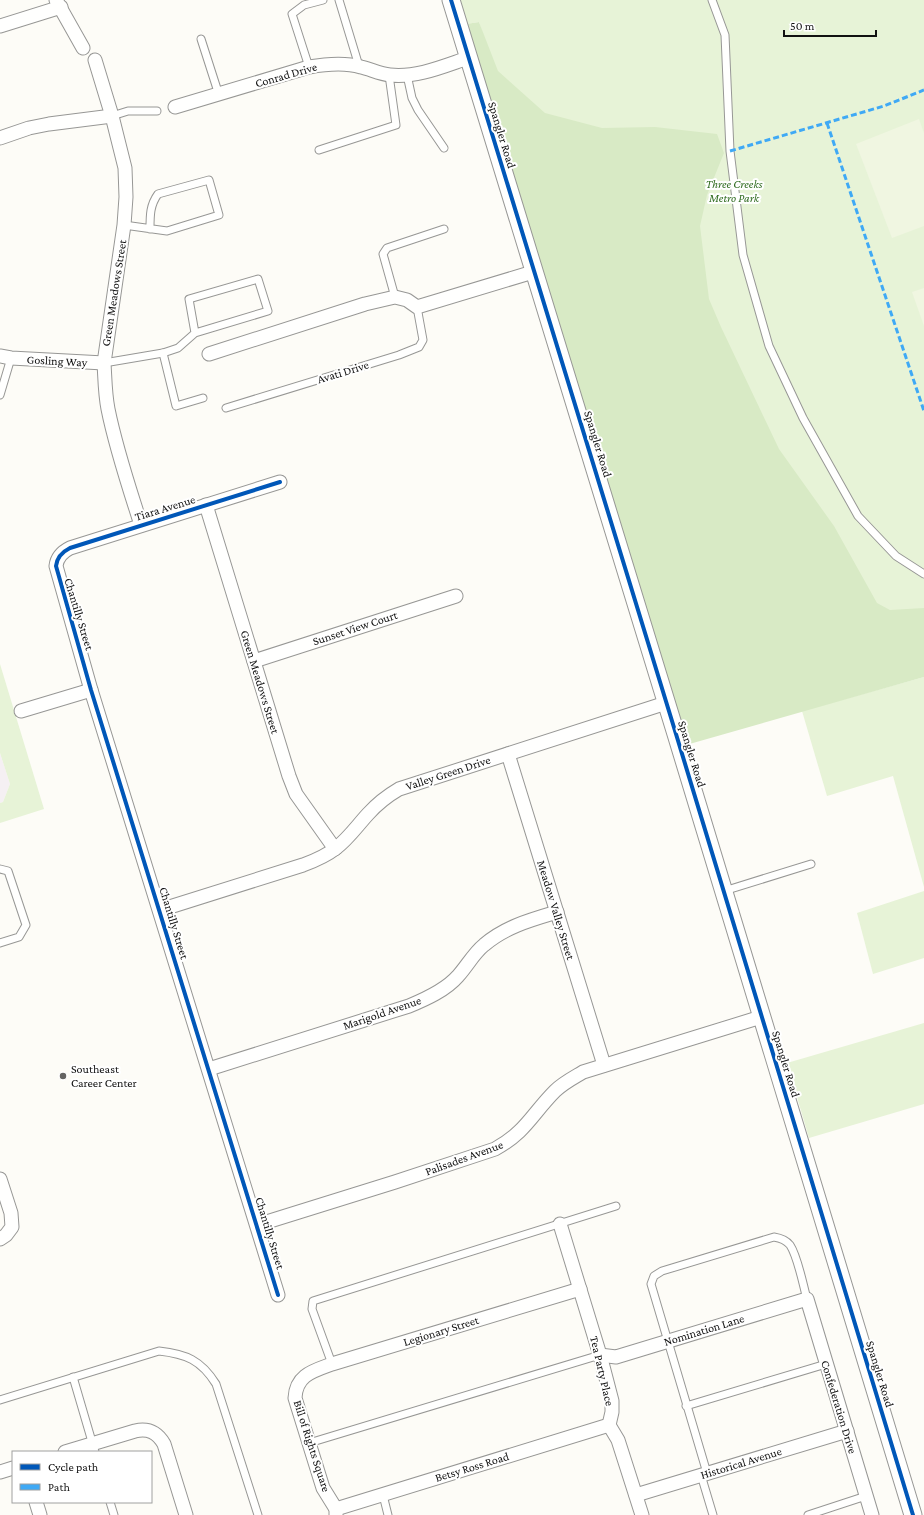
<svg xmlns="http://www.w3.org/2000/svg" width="924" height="1515" viewBox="0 0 924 1515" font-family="'Crimson Pro',serif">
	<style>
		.industrial { fill: #f5f0f3 }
		.green { fill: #e7f3d7 }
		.forest { fill: #d8eac5 }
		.pitch { fill: #f0f6e1 }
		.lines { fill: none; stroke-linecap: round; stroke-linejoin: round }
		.service-casing { stroke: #979795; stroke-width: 9 }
		.minor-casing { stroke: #979795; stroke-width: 15 }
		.tertiary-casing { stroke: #979795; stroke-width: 19 }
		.service { stroke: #fffffe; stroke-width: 7 }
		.minor { stroke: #fffffe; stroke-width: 13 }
		.tertiary { stroke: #fffffe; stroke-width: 17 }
		.quiet { stroke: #3fa9f5; stroke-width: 3; stroke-dasharray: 6 3; stroke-linecap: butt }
		.cycleway-casing { stroke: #fff; stroke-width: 6 }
		.cycleway { stroke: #0057b8; stroke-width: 4 }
		.poi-dot { fill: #646362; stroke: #fff; stroke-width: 1.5 }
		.labels { text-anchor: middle; stroke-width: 4; stroke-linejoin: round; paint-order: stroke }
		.street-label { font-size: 12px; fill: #111; stroke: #fff }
		.park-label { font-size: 12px; font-style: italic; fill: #2f6b1f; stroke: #fff }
		.poi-label { font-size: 12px; fill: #111; stroke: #fff; text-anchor: start }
	</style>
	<rect width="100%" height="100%" fill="#fdfcf7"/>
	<polygon class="industrial" points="0,753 10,784 3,802 0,803"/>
	<g class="green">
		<polygon points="459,0 924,0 924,665 705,717 479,22 466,24"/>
		<polygon points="0,664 44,809 0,823 0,803 3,802 10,784 0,753"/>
		<polygon points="924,677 924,887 893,776 827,796 802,711"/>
		<polygon points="924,891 924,958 873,974 857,913"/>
		<polygon points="924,1023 924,1104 809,1138 787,1063"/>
	</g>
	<polygon class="forest" points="479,22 498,71 545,113 602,128 655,127 717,134 724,153 707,195 700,226 709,299 721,327 779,449 834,526 877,603 890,610 924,608 924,677 686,745 466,24"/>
	<g class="pitch">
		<polygon points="919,119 924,133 924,226 892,238 856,144"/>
		<polygon points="924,288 924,326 912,292"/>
	</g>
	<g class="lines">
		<g class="service-casing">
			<g id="service">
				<polyline points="339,0 359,66"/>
				<polyline points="712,0 725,35 730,151 743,255 769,346 803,418 858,516 896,556 924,574"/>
				<polyline points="201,39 219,95"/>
				<polyline points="309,67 292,14 304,5 323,0"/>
				<polyline points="407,75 412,98 418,110 444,148"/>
				<polyline points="112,116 128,111 157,111"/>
				<polyline points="319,150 396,125 389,75"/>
				<path d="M124 225 167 231 219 215 209 180 158 194C150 205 150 215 150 229"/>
				<polyline points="395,297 383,254 387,248 444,229"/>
				<polyline points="163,353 176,406 203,398"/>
				<polyline points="104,363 163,353 178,348 195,333 268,311 258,279 189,299 195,333"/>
				<polyline points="0,395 11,358"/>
				<polyline points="226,408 399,355 419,347 423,340 417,307"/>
				<polyline points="0,869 8,871 26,925 19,937 0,943"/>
				<polyline points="724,891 811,864"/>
				<polyline points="332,1364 312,1309 313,1301 616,1206"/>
				<polyline points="73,1377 95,1452"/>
				<path d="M0 1400 159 1351C186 1354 201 1360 216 1384L258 1515"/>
				<polyline points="686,1406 826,1364"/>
				<polyline points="309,1443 600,1355"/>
				<path d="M707 1473 651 1284 654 1276 662 1271 774 1237C780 1238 786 1240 790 1245 798 1257 803 1285 807 1299"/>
				<polyline points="701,1475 713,1515"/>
				<polyline points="383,1495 388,1515"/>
				<polyline points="110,1502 114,1515"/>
				<polyline points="808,1515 866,1496"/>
			</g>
		</g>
		<g class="minor-casing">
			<g id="minor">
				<polyline points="56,0 83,48"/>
				<polyline points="0,26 61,7"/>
				<path d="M95 60 112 116 125 168 126 197 124 225 104 363C105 379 105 394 108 409 116 449 129 487 141 525"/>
				<path d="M175 107 309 67C326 64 344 62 361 67 370 69 380 74 390 75 417 78 444 66 468 58"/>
				<polyline points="0,138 29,128 49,124 112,116"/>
				<polyline points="209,354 365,304 395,297 407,300 417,307 533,272"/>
				<polyline points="0,356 11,358 104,363"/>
				<polyline points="206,505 289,776 296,794 335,849"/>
				<polyline points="254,661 456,596"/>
				<polyline points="21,711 91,690"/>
				<polyline points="508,754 604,1065"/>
				<path d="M160 910 303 865C314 861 326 856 336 848 348 839 357 826 368 814 377 804 387 796 399 789L666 703"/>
				<path d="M209 1069 409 1006C426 999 446 990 458 976 467 966 474 953 484 945 505 927 530 920 557 912"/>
				<polyline points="0,1179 11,1213 12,1227 6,1235 0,1239"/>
				<polyline points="560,1224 600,1355 612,1401 612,1412 609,1425 618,1440 642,1515"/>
				<path d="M257 1225 395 1182 495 1149C526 1132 532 1114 555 1091 563 1083 573 1078 583 1072L761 1017"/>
				<path d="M278 1295 91 690 56 566C57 557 62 552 70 548L280 482"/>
				<polyline points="600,1355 616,1357 807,1299 872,1515"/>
				<path d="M65 1452 135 1431C148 1428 157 1432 164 1444L186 1515"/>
				<polyline points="0,1472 13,1468"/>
				<polyline points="636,1495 847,1431"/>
				<polyline points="36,1502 40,1515"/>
				<polyline points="336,1509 609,1425"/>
				<path d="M336 1515V1509L323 1488 295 1398C296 1375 313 1371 332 1364L580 1289"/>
			</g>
		</g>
		<g class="tertiary-casing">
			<polyline id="tertiary" points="451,0 676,734 913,1515"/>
		</g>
		<use href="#service" class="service"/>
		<use href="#minor" class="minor"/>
		<use href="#tertiary" class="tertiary"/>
		<g class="quiet">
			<polyline points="827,123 924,411"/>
			<polyline points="730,151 884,106 924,90"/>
		</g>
		<g class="cycleway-casing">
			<g id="cycleway">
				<polyline points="451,0 676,734 913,1515"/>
				<path d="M278 1295 91 690 56 566C57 557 62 552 70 548L280 482"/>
			</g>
		</g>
		<use href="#cycleway" class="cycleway"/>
	</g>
	<circle class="poi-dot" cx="63" cy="1076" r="4"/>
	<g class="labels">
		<g class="street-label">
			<text transform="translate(286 75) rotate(-16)" y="4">Conrad Drive</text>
			<text transform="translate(502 135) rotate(73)" y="4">Spangler Road</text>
			<text transform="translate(114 293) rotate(-81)" y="4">Green Meadows Street</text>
			<text transform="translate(57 361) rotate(3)" y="4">Gosling Way</text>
			<text transform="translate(343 372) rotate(-17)" y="4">Avati Drive</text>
			<text transform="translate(598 444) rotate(73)" y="4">Spangler Road</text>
			<text transform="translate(165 508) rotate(-17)" y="4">Tiara Avenue</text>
			<text transform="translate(79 614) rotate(73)" y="4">Chantilly Street</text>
			<text transform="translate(355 628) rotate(-18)" y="4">Sunset View Court</text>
			<text transform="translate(260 682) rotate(73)" y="4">Green Meadows Street</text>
			<text transform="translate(692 754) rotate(73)" y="4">Spangler Road</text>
			<text transform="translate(448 773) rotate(-18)" y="4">Valley Green Drive</text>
			<text transform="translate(556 910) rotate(73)" y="4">Meadow Valley Street</text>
			<text transform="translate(174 923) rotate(73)" y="4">Chantilly Street</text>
			<text transform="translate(382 1013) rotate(-19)" y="4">Marigold Avenue</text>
			<text transform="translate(786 1064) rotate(73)" y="4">Spangler Road</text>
			<text transform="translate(464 1158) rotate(-20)" y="4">Palisades Avenue</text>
			<text transform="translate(270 1233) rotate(73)" y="4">Chantilly Street</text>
			<text transform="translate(704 1330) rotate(-17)" y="4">Nomination Lane</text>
			<text transform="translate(441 1331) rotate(-17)" y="4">Legionary Street</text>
			<text transform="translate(602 1371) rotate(77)" y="4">Tea Party Place</text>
			<text transform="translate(880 1374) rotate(73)" y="4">Spangler Road</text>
			<text transform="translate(839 1407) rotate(73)" y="4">Confederation Drive</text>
			<text transform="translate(312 1446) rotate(72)" y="4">Bill of Rights Square</text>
			<text transform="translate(741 1463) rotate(-17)" y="4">Historical Avenue</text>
			<text transform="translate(472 1467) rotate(-17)" y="4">Betsy Ross Road</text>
		</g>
		<g class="park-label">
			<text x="734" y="188">Three Creeks<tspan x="734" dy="14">Metro Park</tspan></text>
		</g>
		<g class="poi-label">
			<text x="71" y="1073">Southeast<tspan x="71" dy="14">Career Center</tspan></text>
		</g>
	</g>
	<rect x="12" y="1451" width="140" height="52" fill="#ffffff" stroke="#a0a0a0"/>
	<rect x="20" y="1464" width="20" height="6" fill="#0057b8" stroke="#a0a0a0"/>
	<text x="48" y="1471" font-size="12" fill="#111111">Cycle path</text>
	<rect x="20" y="1484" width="20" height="6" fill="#3fa9f5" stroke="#a0a0a0"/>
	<text x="48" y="1491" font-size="12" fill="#111111">Path</text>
	<path d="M784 30v6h92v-6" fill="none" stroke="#111111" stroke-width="2"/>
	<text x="790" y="30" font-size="12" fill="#111111" stroke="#ffffff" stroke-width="3" paint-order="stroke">50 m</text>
</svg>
